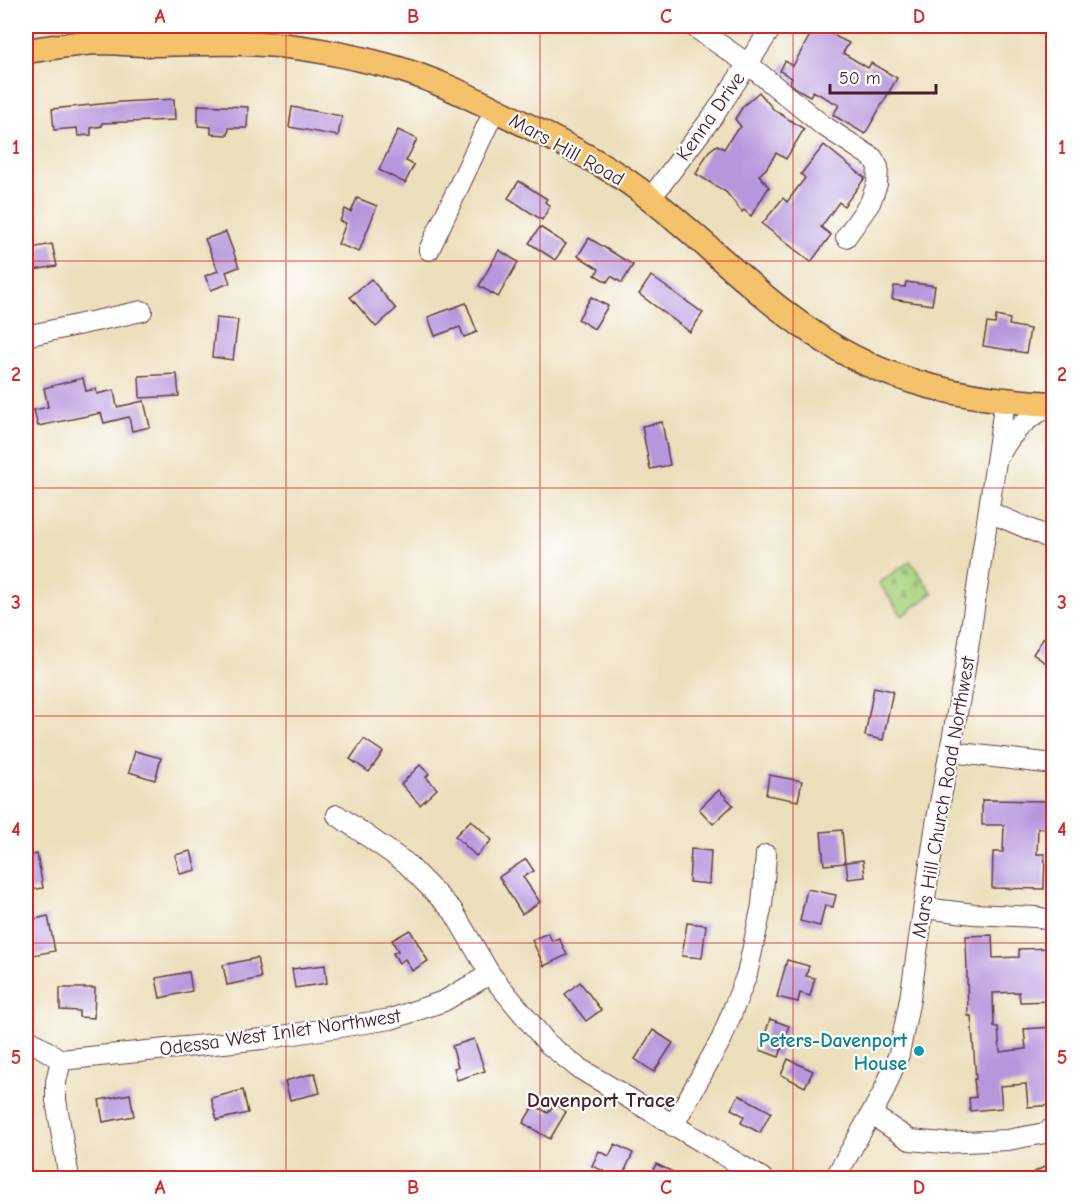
<svg xmlns="http://www.w3.org/2000/svg" width="1079" height="1204" viewBox="0 0 1079 1204" font-family="'Comic Neue',sans-serif">
	<style>
		.cemetery { fill: url(#cemetery-stones); stroke: #7a7a56; stroke-width: 1.5 }
		.building { fill: #b697dd }
		.lines { fill: none; stroke-linecap: round; stroke-linejoin: round }
		.minor-casing { stroke: #623c41; stroke-width: 22 }
		.major-casing { stroke: #623c41; stroke-width: 27 }
		.minor { stroke: #fff; stroke-width: 20 }
		.major { stroke: #f3c26a; stroke-width: 24 }
		.grid { fill: none; stroke: #d62828; stroke-width: 1.5; stroke-opacity: 0.55 }
		.culture-dot { fill: #0f9aa8; stroke: #fff; stroke-width: 2 }
		.labels { text-anchor: middle; stroke-width: 4.5; stroke-linejoin: round; paint-order: stroke }
		.street-label { font-size: 20px; fill: #4a1f2b; stroke: #fff }
		.culture-label { font-size: 20px; font-weight: bold; fill: #0d838f; stroke: #fff; text-anchor: end }
		.neighbourhood-label { font-size: 21px; font-weight: bold; fill: #4a1f2b; stroke: #fff }
		.neatline { fill: none; stroke: #d62828; stroke-width: 2 }
		.grid-label { font-size: 20px; text-anchor: middle; font-weight: bold; fill: #d62828 }
	</style>
	<defs>
		<pattern id="cemetery-stones" width="16" height="16" patternUnits="userSpaceOnUse" patternTransform="scale(1.5)"><rect width="16" height="16" fill="#a9d480"/><path d="M2 7V4a2 2 0 0 1 4 0v3zM10 15v-3a2 2 0 0 1 4 0v3z" fill="#93b66f"/></pattern>
	</defs>
	<rect width="100%" height="100%" fill="#fff"/>
	<filter id="ink" filterUnits="userSpaceOnUse"><feTurbulence type="fractalNoise" baseFrequency=".0167" numOctaves="2"/><feDisplacementMap in="SourceGraphic" scale="12" xChannelSelector="R" yChannelSelector="G"/><feConvolveMatrix kernelMatrix="1 2 1 2 8 2 1 2 1" color-interpolation-filters="sRGB"/></filter>
	<filter id="wash" filterUnits="userSpaceOnUse"><feTurbulence type="fractalNoise" baseFrequency=".008" numOctaves="4" result="noise"/><feDisplacementMap in="SourceGraphic" scale="24" xChannelSelector="R" yChannelSelector="G"/><feGaussianBlur stdDeviation="1.35" result="paint"/><feColorMatrix in="noise" values="0 0 0 0 0 0 0 0 0 0 0 0 0 0 0 0 0 1.4 0 .05"/><feComposite in="paint" operator="in"/></filter>
	<g filter="url(#wash)">
		<rect width="100%" height="100%" fill="#ecdfbc"/>
		<polygon class="cemetery" points="910,561 933,593 902,616 879,583"/>
		<g id="blocks">
			<g class="building">
				<polygon points="815,26 849,43 843,53 868,68 871,63 897,78 865,134 833,115 839,105 813,91 810,96 797,89 790,83 792,78 780,71 785,61 793,66"/>
				<polygon points="759,92 774,110 804,129 786,159 776,153 766,169 759,175 769,187 751,216 744,210 742,212 726,192 696,174 709,151 717,145 724,149 734,133 741,127 735,119 743,106"/>
				<polygon points="174,99 175,120 102,123 102,126 91,128 91,135 78,136 77,128 54,130 52,109 120,102"/>
				<polygon points="198,105 248,107 247,128 229,128 228,135 211,134 211,127 198,126"/>
				<polygon points="292,107 342,116 338,136 289,127"/>
				<polygon points="398,130 417,139 406,161 414,165 405,183 379,170"/>
				<polygon points="824,145 865,178 844,206 839,202 821,227 831,235 811,262 762,224 783,198 787,202 805,178 801,174"/>
				<polygon points="519,181 547,199 545,202 550,206 542,220 508,198"/>
				<polygon points="357,198 377,206 359,252 338,244 346,223 340,221 345,209 351,212"/>
				<polygon points="540,227 566,244 555,260 529,243"/>
				<polygon points="226,232 239,267 226,272 230,283 211,290 205,276 218,271 205,239"/>
				<polygon points="589,238 633,265 622,283 611,276 607,282 595,275 599,269 578,256"/>
				<polygon points="52,244 57,266 28,271 26,249"/>
				<polygon points="499,250 518,262 498,297 479,286"/>
				<polygon points="651,276 703,313 690,332 639,294"/>
				<polygon points="371,279 396,309 376,327 350,297"/>
				<polygon points="906,282 935,286 932,305 892,299 894,286 905,287"/>
				<polygon points="591,297 608,306 594,329 578,319"/>
				<polygon points="466,303 477,332 464,337 460,327 435,336 428,317"/>
				<polygon points="996,316 1010,319 1009,325 1030,329 1026,353 983,346 987,323 995,324"/>
				<polygon points="216,318 238,320 233,360 212,357"/>
				<polygon points="177,374 179,396 140,398 139,376"/>
				<polygon points="83,378 86,391 96,389 97,394 114,390 117,407 144,401 150,427 132,431 129,417 104,423 101,413 38,426 34,410 48,407 44,388"/>
				<polygon points="662,422 670,465 650,469 642,426"/>
				<polygon points="1053,624 1053,668 1033,654"/>
				<polygon points="874,687 893,691 883,740 865,736"/>
				<polygon points="364,739 383,752 369,772 350,759"/>
				<polygon points="135,751 161,758 155,780 129,772"/>
				<polygon points="420,765 429,774 426,777 437,789 420,805 401,784"/>
				<polygon points="769,775 802,781 798,801 766,795"/>
				<polygon points="719,790 733,805 713,824 699,809"/>
				<polygon points="982,800 1053,801 1053,829 1038,828 1037,854 1045,854 1044,889 992,888 993,852 1003,852 1004,825 982,825"/>
				<polygon points="471,820 492,840 476,856 455,836"/>
				<polygon points="842,830 845,863 824,865 821,832"/>
				<polygon points="691,849 711,851 709,884 689,882"/>
				<polygon points="191,851 196,870 180,874 175,855"/>
				<polygon points="37,854 43,888 26,891 26,856"/>
				<polygon points="526,859 534,871 523,877 540,902 522,914 499,877"/>
				<polygon points="863,860 865,877 848,879 846,862"/>
				<polygon points="807,889 836,895 833,907 825,905 820,926 800,921"/>
				<polygon points="48,916 55,951 33,955 29,935 26,936 26,921"/>
				<polygon points="687,923 706,925 702,958 682,956"/>
				<polygon points="410,930 428,961 412,971 405,959 399,963 393,953 398,951 392,940"/>
				<polygon points="548,933 552,941 559,938 567,955 544,966 532,940"/>
				<polygon points="992,935 993,958 1019,957 1019,949 1053,948 1053,1001 1020,1002 1019,992 993,993 994,1027 998,1027 1000,1052 1026,1049 1024,1029 1053,1027 1053,1040 1050,1040 1053,1105 1028,1107 1026,1084 1000,1086 1002,1108 970,1111 969,1098 976,1097 974,1079 976,1079 971,1016 968,1016 966,936"/>
				<polygon points="257,958 261,978 227,985 223,965"/>
				<polygon points="787,960 809,966 806,976 815,978 810,996 800,993 798,1002 777,997"/>
				<polygon points="325,965 327,983 295,988 292,969"/>
				<polygon points="189,972 192,991 160,998 156,978"/>
				<polygon points="580,982 601,1010 586,1021 565,994"/>
				<polygon points="60,988 95,988 94,1018 79,1017 79,1011 60,1010"/>
				<polygon points="770,1019 789,1026 779,1057 760,1050"/>
				<polygon points="653,1030 673,1043 654,1072 635,1059"/>
				<polygon points="474,1039 485,1071 457,1080 454,1068 458,1067 452,1046"/>
				<polygon points="788,1059 813,1071 805,1087 781,1075"/>
				<polygon points="315,1073 320,1093 290,1100 285,1081"/>
				<polygon points="243,1090 248,1113 217,1120 211,1098"/>
				<polygon points="130,1094 134,1116 103,1122 99,1100"/>
				<polygon points="739,1095 771,1112 760,1133 741,1123 744,1116 731,1109"/>
				<polygon points="554,1104 566,1112 550,1139 523,1123 534,1105 548,1113"/>
				<polygon points="615,1144 633,1153 621,1179 592,1166 599,1151 609,1156"/>
				<polygon points="1053,1162 1053,1179 1022,1179"/>
				<polygon points="656,1164 688,1179 649,1179"/>
			</g>
		</g>
	</g>
	<g filter="url(#ink)">
		<use href="#blocks" fill-opacity="0" stroke="#623c41" stroke-width="1.5"/>
		<g class="lines">
			<g class="minor-casing">
				<g id="minor">
					<polyline points="693,26 748,64 821,124 873,158 878,167 877,184 870,203 846,237"/>
					<polyline points="650,199 716,112 768,33"/>
					<polyline points="429,250 495,109"/>
					<polyline points="26,336 142,311"/>
					<path d="M1000 454C1012 431 1029 415 1054 405"/>
					<polyline points="989,512 1041,534 1054,542"/>
					<polyline points="951,752 1054,764"/>
					<polyline points="337,815 406,863 453,911 490,974 547,1043 577,1067 762,1178"/>
					<polyline points="924,908 974,914 1036,917 1054,921"/>
					<polyline points="26,1038 61,1060"/>
					<polyline points="61,1060 262,1039 391,1019 444,1001 490,974"/>
					<polyline points="61,1060 56,1082 56,1100 69,1178"/>
					<polyline points="871,1114 910,1140 943,1143 1008,1140 1045,1133 1054,1127"/>
					<polyline points="673,1126 722,1038 747,974 762,905 766,855"/>
					<polyline points="835,1178 883,1093 899,1054 910,999 936,824 963,682 1005,401"/>
				</g>
			</g>
			<g class="major-casing">
				<path id="major" d="M26 51C50 48 74 43 99 42 115 42 132 44 149 44 187 44 225 41 263 44 303 46 346 55 385 65 436 78 484 104 530 127 567 146 605 164 638 189 699 234 750 291 813 333 884 383 968 400 1054 404"/>
			</g>
			<use href="#minor" class="minor"/>
			<use href="#major" class="major"/>
		</g>
	</g>
	<path class="grid" d="M286 26V1178M540 26V1178M793 26V1178M26 261H1054M26 488H1054M26 716H1054M26 943H1054"/>
	<circle class="culture-dot" cx="919" cy="1051" r="6"/>
	<g class="labels">
		<g class="street-label">
			<text transform="translate(710 116) rotate(-55)" y="7">Kenna Drive</text>
			<text transform="translate(567 149) rotate(29)" y="7">Mars Hill Road</text>
			<text transform="translate(943 797) rotate(-80)" y="7">Mars Hill Church Road Northwest</text>
			<text transform="translate(280 1032) rotate(-8)" y="7">Odessa West Inlet Northwest</text>
		</g>
		<g class="culture-label">
			<text x="907" y="1047">Peters-Davenport<tspan x="907" dy="23">House</tspan></text>
		</g>
		<g class="neighbourhood-label">
			<text x="601" y="1107">Davenport Trace</text>
		</g>
	</g>
	<rect width="1079" height="1204" fill="none" stroke="#fff" stroke-width="66"/>
	<path d="M830 84v9h106v-9" fill="none" stroke="#4a1f2b" stroke-width="3"/>
	<text x="839" y="84" font-size="18" fill="#4a1f2b" stroke="#ffffff" stroke-width="4.5" paint-order="stroke">50 m</text>
	<rect x="33" y="33" width="1013" height="1138" class="neatline"/>
	<g class="grid-label">
		<text x="160" y="23">A</text>
		<text x="413" y="23">B</text>
		<text x="666" y="23">C</text>
		<text x="919" y="23">D</text>
		<text x="16" y="154">1</text>
		<text x="1062" y="154">1</text>
		<text x="16" y="381">2</text>
		<text x="1062" y="381">2</text>
		<text x="16" y="609">3</text>
		<text x="1062" y="609">3</text>
		<text x="16" y="836">4</text>
		<text x="1062" y="836">4</text>
		<text x="16" y="1064">5</text>
		<text x="1062" y="1064">5</text>
		<text x="160" y="1194">A</text>
		<text x="413" y="1194">B</text>
		<text x="666" y="1194">C</text>
		<text x="919" y="1194">D</text>
	</g>
</svg>
